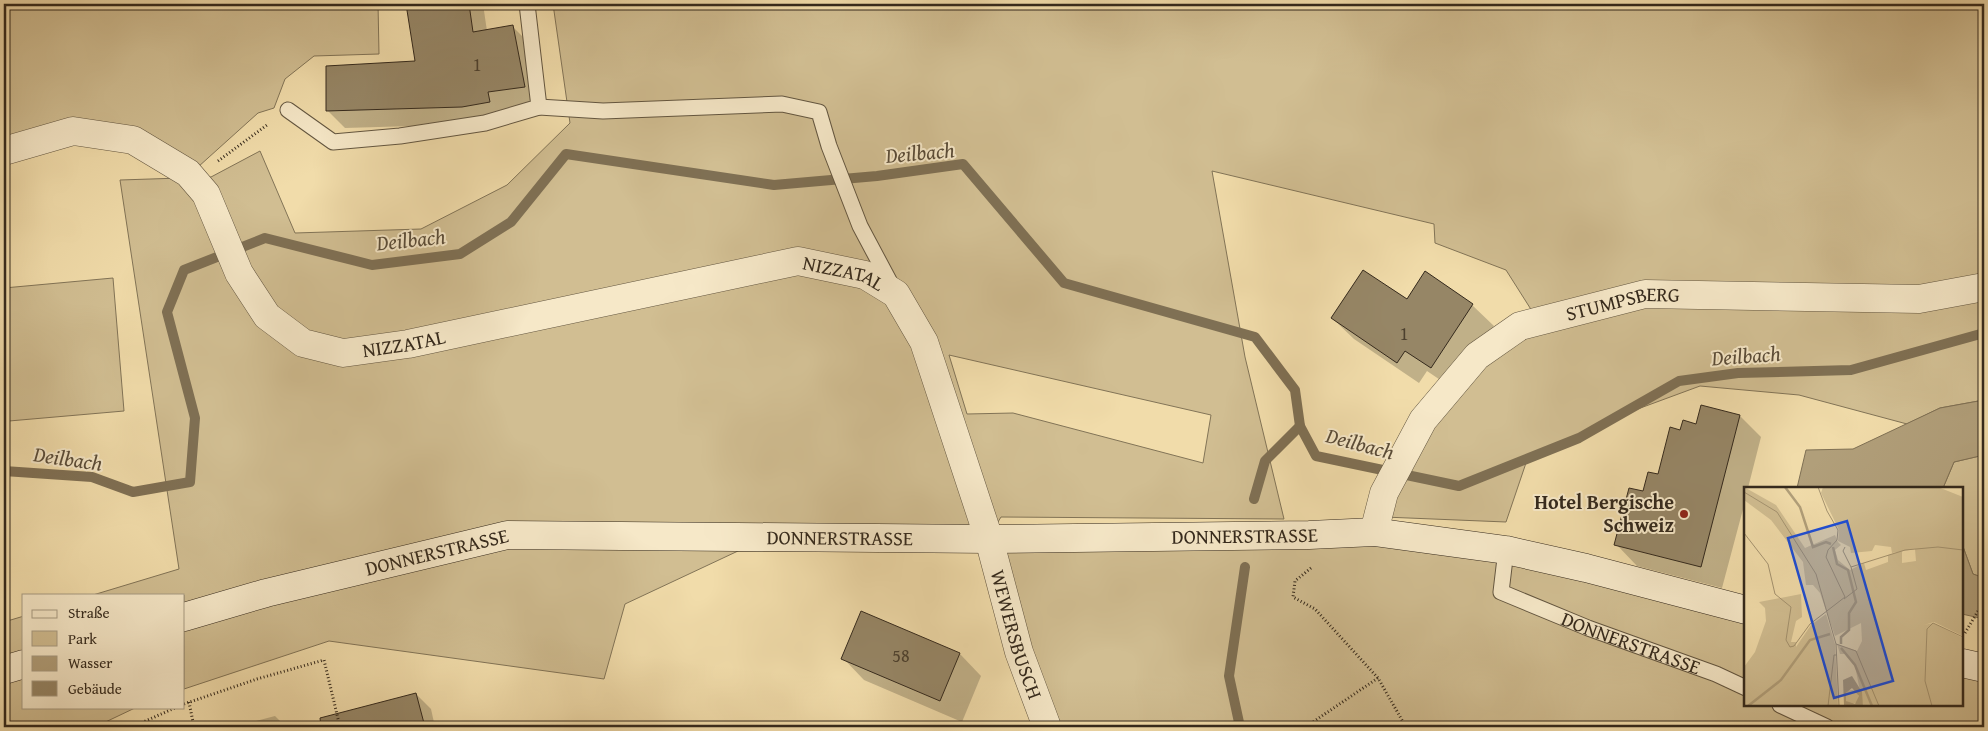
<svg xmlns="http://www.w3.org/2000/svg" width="1988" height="731" viewBox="0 0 1988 731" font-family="'Gentium Book Plus',serif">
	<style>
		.green { fill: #d1be92; stroke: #827457; fill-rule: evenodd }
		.water { fill: #b19f7a; stroke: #7f7054 }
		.shadow { fill: #0003 }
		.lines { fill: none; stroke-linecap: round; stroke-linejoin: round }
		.stream { stroke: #7f7054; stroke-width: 10 }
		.building { fill: #968666; stroke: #34291c }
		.lane-casing { stroke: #635640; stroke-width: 17 }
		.street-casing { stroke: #635640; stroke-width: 29 }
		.secondary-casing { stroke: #34291c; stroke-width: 29 }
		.path { stroke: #34291c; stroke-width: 3; stroke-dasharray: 1 2.5; stroke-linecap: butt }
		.lane { stroke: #f6e8c8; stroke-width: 15 }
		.street { stroke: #f6e8c8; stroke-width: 28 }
		.secondary { stroke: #f6e8c8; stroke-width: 28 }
		.poi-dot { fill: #8f2418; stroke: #f6e8c8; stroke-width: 2 }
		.labels { text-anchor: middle; stroke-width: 4; stroke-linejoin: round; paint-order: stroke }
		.number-label { font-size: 18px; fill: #4c402e }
		.street-label { font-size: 20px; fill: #34291c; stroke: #f6e8c8 }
		.poi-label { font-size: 20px; font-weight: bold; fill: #34291c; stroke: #f6e8c8; text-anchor: end }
		.water-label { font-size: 21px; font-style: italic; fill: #5a4c38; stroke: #f6e8c8 }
		.inset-river { fill: none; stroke: #b19f7a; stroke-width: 2.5 }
		.inset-road { fill: none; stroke: #a59471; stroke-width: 1 }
		.view { fill: #1d4ed8; fill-opacity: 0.15; stroke: #1d4ed8; stroke-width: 2.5 }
		.inset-edge { fill: none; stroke: #34291c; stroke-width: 2.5 }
	</style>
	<rect width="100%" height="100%" fill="#f1dcaa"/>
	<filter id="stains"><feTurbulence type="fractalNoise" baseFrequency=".004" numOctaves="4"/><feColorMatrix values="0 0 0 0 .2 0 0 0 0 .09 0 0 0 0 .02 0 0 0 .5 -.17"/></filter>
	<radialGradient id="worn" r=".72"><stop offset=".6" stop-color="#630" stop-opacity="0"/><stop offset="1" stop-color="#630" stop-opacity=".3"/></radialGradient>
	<g class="green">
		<polygon points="4,4 378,4 379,54 314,56 285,79 274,108 258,113 198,167 136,133 4,143"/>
		<path d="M553 4H1984V400L1940 408 1907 424 1799 395 1700 386 1616 417 1527 460 1506 522 1384 517 1424 430 1532 311 1506 270 1435 243 1434 224 1212 171 1245 357 1284 519 1001 517 981 550 738 551 625 604 604 679 329 641 184 689V595H93L179 569 120 180 211 177 260 151 295 233 421 229 507 185 570 123ZM949 355 1211 415 1203 463 1013 413 967 414Z"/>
		<polygon points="113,278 124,411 9,421 4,358 4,288"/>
		<polygon points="1984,455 1984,578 1973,574 1962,544 1962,488 1943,488 1954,462"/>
		<polygon points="1381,542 1496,557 1745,622 1746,705 1962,705 1962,675 1984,681 1984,727 1062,727 1028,646 1004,549"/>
		<polygon points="24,616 24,707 137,707 95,727 4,727 4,622"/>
	</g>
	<g class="water">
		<polygon points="1984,400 1984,455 1954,462 1943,488 1797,488 1806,450 1853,449 1940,408"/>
		<polygon points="1962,544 1973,574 1984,578 1984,619 1962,614"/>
	</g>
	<g class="shadow">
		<polygon points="408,4 483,4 487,31 513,27 530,44 542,104 480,124 345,128 327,110 417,62"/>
		<polygon points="1472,305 1494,326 1452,388 1427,371 1419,383 1354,339 1332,318"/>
		<polygon points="1740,416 1761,437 1748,488 1746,488 1746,498 1722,588 1637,566 1616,544 1644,493 1659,476 1681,431 1697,425"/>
		<polygon points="862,613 960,654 981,676 962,722 864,680 843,658"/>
		<polygon points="416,694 431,709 435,727 363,727 358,709"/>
		<polygon points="275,716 286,727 233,727"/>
	</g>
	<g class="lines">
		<g class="stream">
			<polyline points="4,471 92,477 133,492 190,482 195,418 167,312 184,270 265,238 372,265 460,254 511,222 566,154 774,185 877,176 963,164 1064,283 1255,337 1295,390 1300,426 1316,456 1459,486 1579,438 1679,381 1738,373 1851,370 1984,333"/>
			<polyline points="1254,499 1265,461 1300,426"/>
			<polyline points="1240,727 1229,676 1245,567"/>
		</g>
	</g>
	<g class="building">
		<polygon points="406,4 469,4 473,32 513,25 525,87 488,92 490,102 462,107 326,111 326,66 415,61"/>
		<polygon points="1363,270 1407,299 1425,271 1473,304 1431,368 1405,351 1397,363 1331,318"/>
		<polygon points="1701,405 1740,415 1701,567 1614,545 1629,488 1643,491 1648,472 1658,474 1670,427 1680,430 1683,420 1696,424"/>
		<polygon points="861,611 960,653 940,701 841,659"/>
		<polygon points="416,693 425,727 321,727 320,718"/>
	</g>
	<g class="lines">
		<g class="lane-casing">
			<g id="lane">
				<polyline points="539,107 603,111 782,104 819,112 829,146 860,226 893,288"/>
				<polyline points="288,110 333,142 400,136 485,123 539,107 527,4"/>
				<path id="s1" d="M1506 550 1501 592 1588 628 1716 674 1746 688"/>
				<polyline points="1780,705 1827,727"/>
			</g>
		</g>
		<g class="street-casing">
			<g id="street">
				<path id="s2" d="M4 151 73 131 133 140 188 173 206 194 239 273 267 316 303 343 343 353 408 344 798 261 865 275 896 294 924 342 989 539 1019 652 1047 727"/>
				<path id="s3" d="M1374 532 1384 493 1423 420 1477 356 1520 326 1645 294 1919 299 1984 287"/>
			</g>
		</g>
		<g class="secondary-casing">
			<g id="secondary">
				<path id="s4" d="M184 617 266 593 507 535 989 539 1309 535 1374 532 1506 550 1586 568 1746 610"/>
				<polyline points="1962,663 1984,668"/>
				<polyline points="4,670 24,664"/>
			</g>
		</g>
		<g class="path">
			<polyline points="218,161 267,125"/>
			<polyline points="1311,568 1295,581 1293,597 1315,609 1378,678 1406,727"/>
			<polyline points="1965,633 1984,601"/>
			<polyline points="189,702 194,727"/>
			<polyline points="184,704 257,679 324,660 340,727"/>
			<polyline points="132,727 177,707"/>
			<polyline points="1310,727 1310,724 1378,678"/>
		</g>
		<use href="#lane" class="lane"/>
		<use href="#street" class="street"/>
		<use href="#secondary" class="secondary"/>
	</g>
	<circle class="poi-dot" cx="1684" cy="514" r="5"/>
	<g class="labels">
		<g class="number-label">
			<text x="477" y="71">1</text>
			<text x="1404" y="340">1</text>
			<text x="901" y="662">58</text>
		</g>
		<g class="street-label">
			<text dy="7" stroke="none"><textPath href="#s2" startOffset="959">NIZZATAL</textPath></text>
			<text dy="7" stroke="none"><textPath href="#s3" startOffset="365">STUMPSBERG</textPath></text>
			<text dy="7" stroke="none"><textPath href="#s2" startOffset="509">NIZZATAL</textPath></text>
			<text dy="7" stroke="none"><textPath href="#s4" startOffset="1071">DONNERSTRASSE</textPath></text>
			<text dy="7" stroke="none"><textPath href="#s4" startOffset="666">DONNERSTRASSE</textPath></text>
			<text dy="7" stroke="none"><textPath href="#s4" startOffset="261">DONNERSTRASSE</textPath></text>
			<text dy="7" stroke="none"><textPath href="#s2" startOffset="1379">WEWERSBUSCH</textPath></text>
			<text dy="7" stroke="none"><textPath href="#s1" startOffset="182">DONNERSTRASSE</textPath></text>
		</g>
		<g class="poi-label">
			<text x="1674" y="509">Hotel Bergische<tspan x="1674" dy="23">Schweiz</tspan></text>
		</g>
		<g class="water-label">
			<text transform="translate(920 153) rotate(-5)" y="7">Deilbach</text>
			<text transform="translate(411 240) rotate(-6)" y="7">Deilbach</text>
			<text transform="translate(1746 356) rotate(-4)" y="7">Deilbach</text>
			<text transform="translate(1360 444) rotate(15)" y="7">Deilbach</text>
			<text transform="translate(68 459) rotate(8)" y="7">Deilbach</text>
		</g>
	</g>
	<g transform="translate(1744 487)">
		<rect width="219" height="219" fill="#f1dcaa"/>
		<path d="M0 0 32 18 61 61 91 48 94 55 97 58 91 63 94 73 106 83 120 76 122 83 144 75V68L158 64V76L172 74 171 62 148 66 147 60 131 58 128 64 107 66 106 60 94 54 95 43 77 6 79 0H194L219 10V149L190 135 180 138 189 136 219 151V219H119L111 179 101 167H96L93 157 113 164 118 154 117 136 91 149 76 106 69 98H62L59 75 27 33 0 13ZM57 107 58 130 52 134 47 155H52V160L67 138 82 127 91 157 94 219H0V180L11 165 22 134 21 121 15 115ZM101 210a7 7 0 1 1 14 0a7 7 0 1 1-14 0Z" fill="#d1be92"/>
		<path d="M108 189 118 205 119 219H100L99 193ZM108 201 115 209 111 217 102 214V206Z" fill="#b19f7a" fill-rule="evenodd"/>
		<path class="inset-river" d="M41 0 56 20 69 60 82 55 87 57M89 60 93 77 104 83 112 115 105 126V143L97 150V157M97 161 111 178 128 219M4 219 37 193 66 153 86 147"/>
		<path class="inset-road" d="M0 5 33 25 72 87 92 157 95 219M0 46 24 77 31 107 47 120 42 153 46 160 50 159 66 137 101 110 82 70 84 63 93 53 94 43 83 24 74 0M101 60 99 64 107 80 161 63 194 60 219 63M100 112 113 102 107 80M92 157 112 164 135 219M84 219 90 168H93M188 219 181 194 183 142 189 136 219 150"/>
		<path class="view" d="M103 34 149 194 90 211 44 51Z"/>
		<rect width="219" height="219" class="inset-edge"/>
	</g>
	<rect width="1988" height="731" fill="none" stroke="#f1dcaa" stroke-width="20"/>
	<rect x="5" y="5" width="1978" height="721" fill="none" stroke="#34291c" stroke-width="2.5"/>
	<rect x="10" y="10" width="1968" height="711" fill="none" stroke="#34291c"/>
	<rect x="22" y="594" width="162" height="115" fill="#f6e8c8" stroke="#a89c83"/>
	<rect x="32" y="610" width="25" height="8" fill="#f6e8c8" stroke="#a89c83"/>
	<text x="68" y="618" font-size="15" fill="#34291c">Straße</text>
	<rect x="32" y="631" width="25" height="15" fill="#d1be92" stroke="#a89c83"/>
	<text x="68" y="644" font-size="15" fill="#34291c">Park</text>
	<rect x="32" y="656" width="25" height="15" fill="#b19f7a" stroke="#a89c83"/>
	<text x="68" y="668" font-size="15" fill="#34291c">Wasser</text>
	<rect x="32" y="681" width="25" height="15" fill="#968666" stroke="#a89c83"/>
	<text x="68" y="694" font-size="15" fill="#34291c">Gebäude</text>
	<rect width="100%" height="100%" filter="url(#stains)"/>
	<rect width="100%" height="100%" fill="url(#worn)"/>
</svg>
